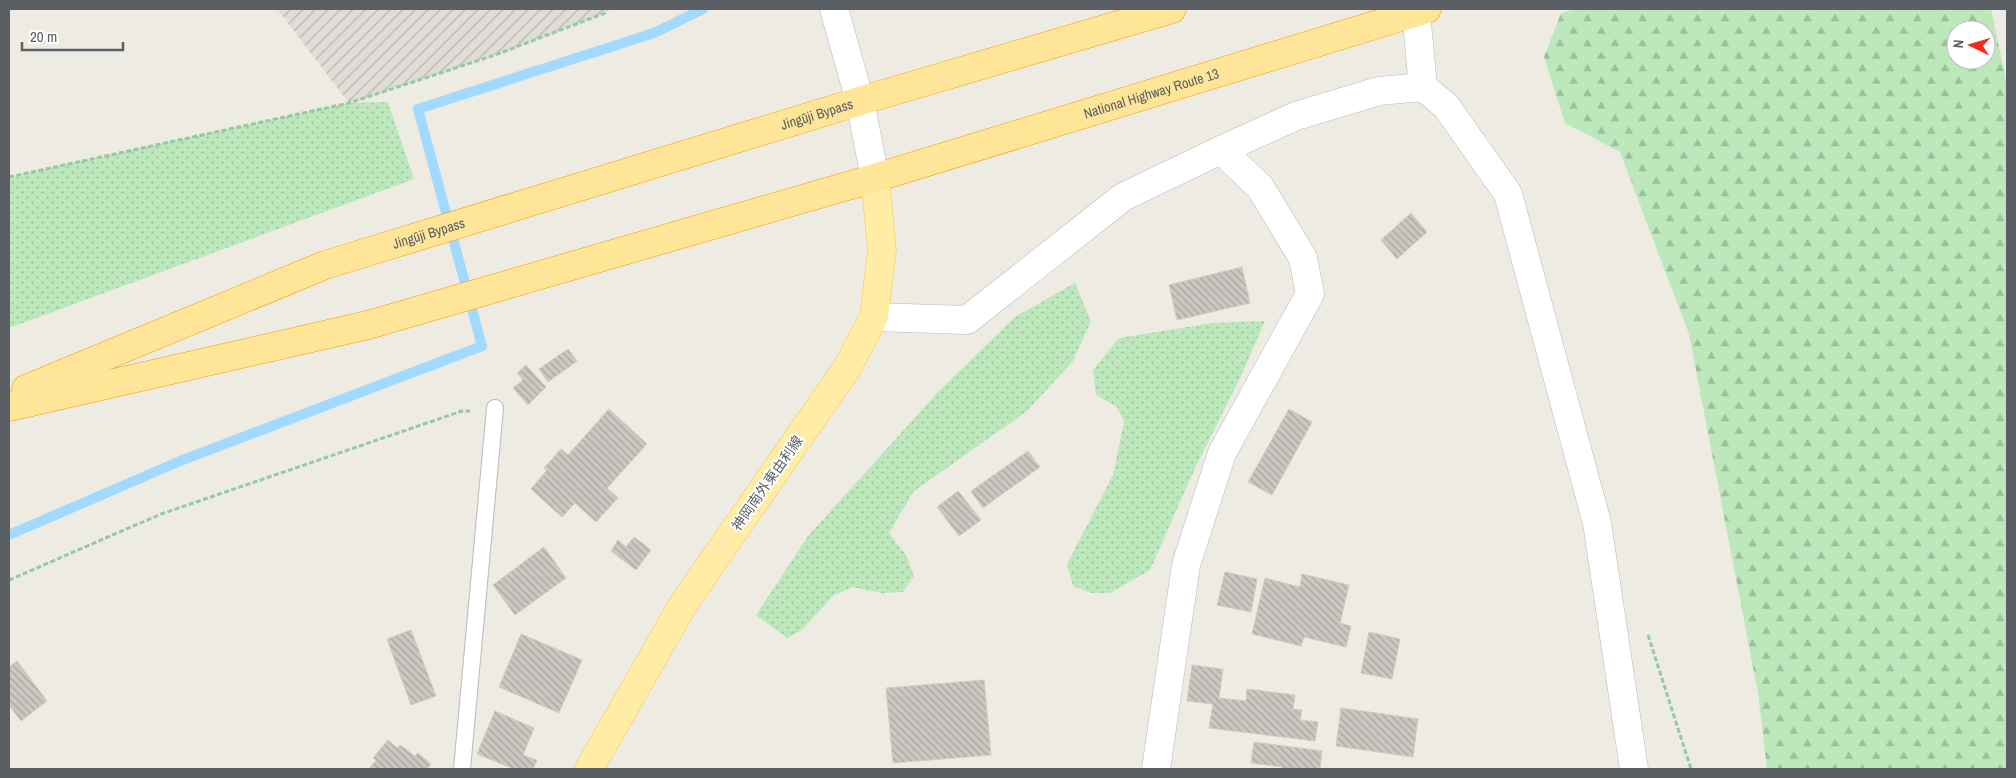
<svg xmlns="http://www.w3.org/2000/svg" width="2016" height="778" viewBox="0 0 2016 778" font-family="'Archivo Narrow','Noto Sans JP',sans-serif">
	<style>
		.industrial { fill: url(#industrial-furrows) }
		.grass { fill: url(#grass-dots) }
		.forest { fill: url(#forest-firs); fill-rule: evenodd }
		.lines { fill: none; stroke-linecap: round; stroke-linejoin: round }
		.stream { stroke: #a1d9ff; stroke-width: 10 }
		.building { fill: url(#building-back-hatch); stroke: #d3ccbf }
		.service-casing { stroke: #b7babf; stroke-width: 18 }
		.minor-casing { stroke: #b7babf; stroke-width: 29 }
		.primary-casing { stroke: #fbc54d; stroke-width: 29 }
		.trunk-casing { stroke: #f09d00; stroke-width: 29 }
		.path { stroke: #94caa2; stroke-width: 3; stroke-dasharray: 5 2.5; stroke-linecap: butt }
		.service { stroke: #fff; stroke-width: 16 }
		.minor { stroke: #fff; stroke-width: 28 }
		.primary { stroke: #ffeda6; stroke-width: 28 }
		.trunk { stroke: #ffe597; stroke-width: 28 }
		.labels { text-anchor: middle; stroke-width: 4; stroke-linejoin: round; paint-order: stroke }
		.street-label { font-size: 14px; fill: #5a5f64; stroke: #fff }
	</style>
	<defs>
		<pattern id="industrial-furrows" width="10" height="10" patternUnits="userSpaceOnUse" patternTransform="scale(1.25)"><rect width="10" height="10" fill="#dfddd6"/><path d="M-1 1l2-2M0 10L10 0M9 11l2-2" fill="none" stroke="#b8b6b1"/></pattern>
		<pattern id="grass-dots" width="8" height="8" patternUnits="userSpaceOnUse" patternTransform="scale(1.25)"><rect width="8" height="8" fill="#bde8bc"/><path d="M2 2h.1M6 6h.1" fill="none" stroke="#9dbf9c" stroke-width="1.8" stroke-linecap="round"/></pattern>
		<pattern id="forest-firs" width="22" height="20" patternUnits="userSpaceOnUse" patternTransform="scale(1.25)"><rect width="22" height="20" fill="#bde8bc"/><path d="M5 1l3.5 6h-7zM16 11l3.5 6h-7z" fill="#9dbf9c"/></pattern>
		<pattern id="building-back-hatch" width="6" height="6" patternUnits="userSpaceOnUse" patternTransform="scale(1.25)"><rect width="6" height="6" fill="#cbc7c1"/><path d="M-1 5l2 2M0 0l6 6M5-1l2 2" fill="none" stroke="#a8a5a0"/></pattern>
	</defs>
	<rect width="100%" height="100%" fill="#eeebe2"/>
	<polygon class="industrial" points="277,9 607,9 605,13 495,55 349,103"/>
	<g class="grass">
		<polygon points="388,102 414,179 9,328 9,177 349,103"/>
		<polygon points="1075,283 1091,321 1073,361 1027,411 913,492 889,533 906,555 914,576 903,592 882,593 852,587 833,596 802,630 787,638 756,615 808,536 939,391 1015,317"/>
		<polygon points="1265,321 1241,376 1196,466 1150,570 1110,593 1091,593 1073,586 1067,564 1113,475 1124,422 1117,407 1096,395 1093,370 1119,338 1212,323"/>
	</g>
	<path class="forest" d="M1576 9H1991L2007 85V769H1767L1758 693 1689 334 1620 152 1565 123 1544 57 1561 13ZM1956 30H1986V60H1956Z"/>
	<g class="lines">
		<polyline class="stream" points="9,535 180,461 482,346 418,109 654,33 703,9"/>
	</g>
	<g class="building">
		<polygon points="1411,213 1427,232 1397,259 1381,240"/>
		<polygon points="1242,267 1250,303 1177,320 1169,285"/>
		<polygon points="568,349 577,361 548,382 539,369"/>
		<polygon points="526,365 546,387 528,405 513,388 523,380 517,373"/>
		<polygon points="609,409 647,444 607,488 618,498 596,522 575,503 562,517 531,489 547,470 544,468 561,449 568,455"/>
		<polygon points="1289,409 1312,422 1272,495 1248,482"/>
		<polygon points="1028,451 1040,467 983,508 971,491"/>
		<polygon points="958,491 981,520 959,536 937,507"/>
		<polygon points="634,537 651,550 636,570 611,551 618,540 626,547"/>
		<polygon points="544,547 566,578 515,615 493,585"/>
		<polygon points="1225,572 1257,579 1251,612 1217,605"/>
		<polygon points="1302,574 1349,585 1340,623 1351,626 1346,647 1304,637 1301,646 1252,634 1265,578 1300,587"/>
		<polygon points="411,630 436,696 411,705 387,639"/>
		<polygon points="1369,632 1400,639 1392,679 1361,673"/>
		<polygon points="521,634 582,660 559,713 499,687"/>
		<polygon points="17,661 47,701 21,721 9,705 9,667"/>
		<polygon points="1192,665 1223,669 1219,698 1246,701 1247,689 1295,695 1293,709 1302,710 1300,720 1318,722 1315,741 1209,728 1213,704 1187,701"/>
		<polygon points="984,680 991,755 893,763 886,688"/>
		<polygon points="1341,708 1418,719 1413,757 1336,746"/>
		<polygon points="495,711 534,728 523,755 537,760 533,769 514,769 477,754"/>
		<polygon points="388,740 397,748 400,745 415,756 418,753 431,764 427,769 369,769 376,760 373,758"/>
		<polygon points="1254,742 1322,751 1320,769 1281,769 1282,767 1251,763"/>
	</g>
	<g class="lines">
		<g class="service-casing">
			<polyline id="service" points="462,769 495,408"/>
		</g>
		<g class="minor-casing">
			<g id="minor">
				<polyline points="834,9 860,101 875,178"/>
				<polyline points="1416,12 1423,87"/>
				<polyline points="1221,150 1296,116 1379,91 1423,87 1446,106 1508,194 1597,523 1634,769"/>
				<polyline points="874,317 967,320 1123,197 1221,150 1260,187 1303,258 1310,294 1222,453 1186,565 1156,769"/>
			</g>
		</g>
		<g class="primary-casing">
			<polyline id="primary" points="589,769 684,603 847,368 874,317 882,250 875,178"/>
		</g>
		<g class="trunk-casing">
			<g id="trunk">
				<path id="s1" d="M26 389 325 265 860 101 1172 9"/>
				<path id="s2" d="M9 407 368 325 875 178 1427 9"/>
			</g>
		</g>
		<g class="path">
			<polyline points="9,177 349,103 495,55 605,13 607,9"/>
			<polyline points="9,580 161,514 462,411 470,411"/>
			<polyline points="1648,635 1691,769"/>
		</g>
		<use href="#service" class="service"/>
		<use href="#minor" class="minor"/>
		<use href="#primary" class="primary"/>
		<use href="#trunk" class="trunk"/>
	</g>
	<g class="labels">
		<g class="street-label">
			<text dy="5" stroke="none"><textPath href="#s2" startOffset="1185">National Highway Route 13</textPath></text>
			<text dy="5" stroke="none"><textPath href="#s1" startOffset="838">Jingūji Bypass</textPath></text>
			<text dy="5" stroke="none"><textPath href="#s1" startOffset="432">Jingūji Bypass</textPath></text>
			<text transform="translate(767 483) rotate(-55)" y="5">神岡南外東由利線</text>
		</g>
	</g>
	<rect width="2016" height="778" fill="none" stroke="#5a5f64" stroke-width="20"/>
	<g transform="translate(1971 45) rotate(275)"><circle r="24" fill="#ffffff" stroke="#bdbfc1"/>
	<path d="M0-4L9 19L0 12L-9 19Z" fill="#f52a20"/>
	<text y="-8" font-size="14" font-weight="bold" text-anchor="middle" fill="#5a5f64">N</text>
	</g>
	<path d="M22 42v8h101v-8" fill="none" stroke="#5a5f64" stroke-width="2.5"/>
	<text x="30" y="42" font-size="15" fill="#5a5f64" stroke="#ffffff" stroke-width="4" paint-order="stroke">20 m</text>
</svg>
